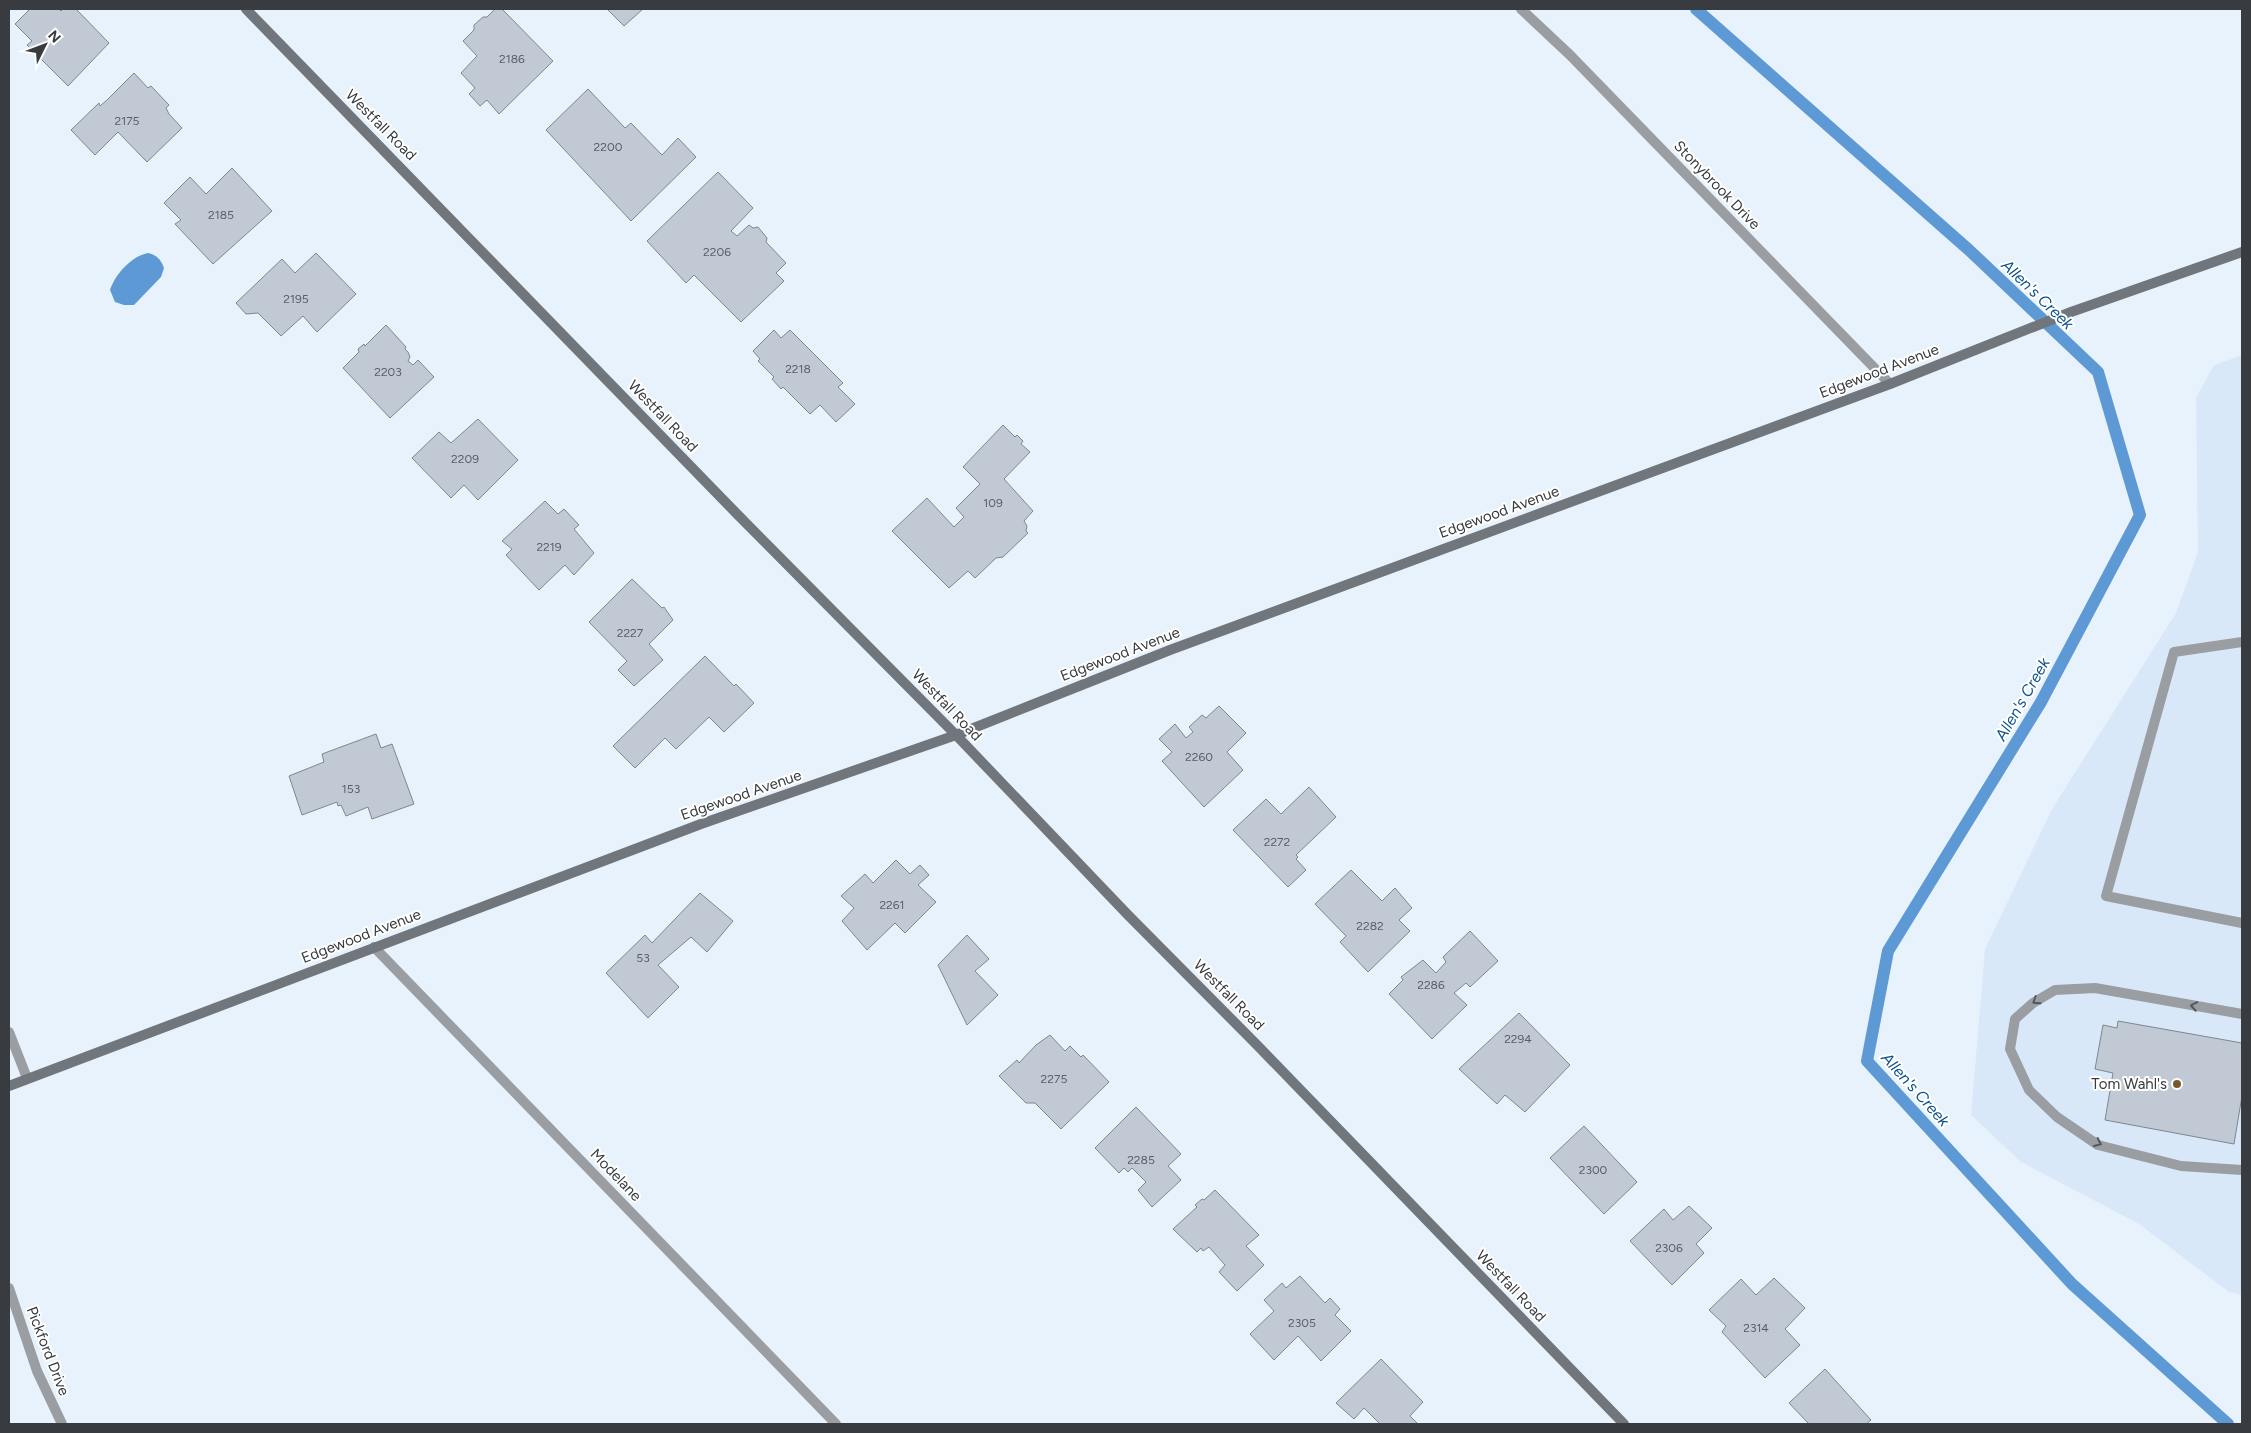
<svg xmlns="http://www.w3.org/2000/svg" width="2251" height="1433" viewBox="0 0 2251 1433" font-family="Figtree,sans-serif">
	<style>
		.built { fill: #d9e8f8 }
		.water { fill: #5d9ad5 }
		.lines { fill: none; stroke-linecap: round; stroke-linejoin: round }
		.stream { stroke: #5d9ad5; stroke-width: 12 }
		.building { fill: #c1cad4; stroke: #7e8790 }
		.lane { stroke: #9a9ea2; stroke-width: 10 }
		.street { stroke: #9a9ea2; stroke-width: 10 }
		.secondary { stroke: #70767c; stroke-width: 10 }
		.oneway { stroke: #55595d }
		.poi-dot { fill: #79572e; stroke: #fff; stroke-width: 2 }
		.labels { text-anchor: middle; stroke-width: 4; stroke-linejoin: round; paint-order: stroke }
		.number-label { font-size: 12px; fill: #5a5f64 }
		.street-label { font-size: 15px; fill: #383b3f; stroke: #fff }
		.poi-label { font-size: 15px; fill: #383b3f; stroke: #fff; text-anchor: end }
		.water-label { font-size: 16px; font-style: italic; fill: #0e538a; stroke: #fff }
	</style>
	<rect width="100%" height="100%" fill="#e8f2fc"/>
	<polygon class="built" points="2242,355 2242,1295 2229,1292 2139,1224 2021,1162 1971,1115 1985,949 2052,809 2176,613 2198,552 2196,398 2214,365"/>
	<path class="water" d="M148 253C157 255 161 260 164 268L161 277 134 305H124L115 302 110 290C115 274 132 256 148 253Z"/>
	<g class="lines">
		<polyline class="stream" points="1696,9 1969,250 2098,372 2140,515 2041,702 1888,951 1867,1061 2072,1284 2228,1424"/>
	</g>
	<g class="building">
		<polygon points="30,9 59,9 61,11 63,9 76,9 109,43 68,86 27,45 32,41 15,24"/>
		<polygon points="495,9 502,9 553,61 499,114 487,100 480,106 469,94 475,88 461,73 477,56 463,41 474,30 474,25 483,17 487,17"/>
		<polygon points="607,9 643,9 624,26"/>
		<polygon points="134,73 148,88 151,86 169,105 166,108 169,114 182,128 147,162 118,132 95,155 71,130 99,103 100,106 107,100"/>
		<polygon points="588,89 625,128 631,123 662,155 678,138 696,157 631,221 546,130"/>
		<polygon points="232,168 272,211 213,264 175,224 181,220 164,203 190,177 206,194"/>
		<polygon points="718,172 753,208 731,231 737,236 749,225 753,228 758,227 767,238 766,242 786,263 776,273 784,281 741,322 694,275 686,283 647,241"/>
		<polygon points="316,253 356,294 317,332 303,316 281,336 258,313 246,314 236,303 282,259 295,273"/>
		<polygon points="386,325 406,347 405,349 408,352 410,357 408,361 413,365 418,360 434,377 390,418 343,368 359,352 358,349 364,344 365,346"/>
		<polygon points="774,330 781,338 790,330 843,383 838,387 855,404 836,422 820,405 810,414 783,387 781,389 772,379 774,377 758,361 760,359 753,351"/>
		<polygon points="478,419 518,460 478,500 464,485 451,498 412,458 439,432 451,443"/>
		<polygon points="1003,425 1015,437 1017,435 1023,441 1021,444 1030,452 1004,479 1033,511 1024,521 1027,526 1026,531 1028,533 1003,557 996,558 975,578 968,571 949,588 892,531 927,498 954,527 964,517 956,508 980,484 963,467"/>
		<polygon points="545,501 558,514 564,509 579,525 574,529 594,553 574,575 565,565 539,590 506,555 512,549 502,541"/>
		<polygon points="632,579 662,608 664,607 673,620 649,644 663,660 634,686 618,670 627,661 589,622"/>
		<polygon points="705,656 734,686 736,684 754,703 724,732 709,717 676,749 665,738 635,768 613,746"/>
		<polygon points="1219,706 1246,733 1227,752 1243,770 1204,807 1162,761 1172,752 1159,739 1175,724 1186,738 1193,732 1189,727 1202,715 1206,718"/>
		<polygon points="376,734 381,748 392,744 414,804 372,819 368,807 346,816 341,805 338,806 337,802 302,815 289,776 324,762 322,754"/>
		<polygon points="1309,787 1336,817 1296,855 1298,857 1296,859 1306,870 1288,887 1233,830 1266,799 1281,814"/>
		<polygon points="896,860 910,874 920,865 929,875 918,885 936,902 905,933 895,923 867,950 842,921 854,908 841,896 865,874 873,883"/>
		<polygon points="1351,870 1382,901 1395,888 1412,908 1399,920 1410,931 1368,972 1340,942 1346,936 1315,904"/>
		<polygon points="700,893 733,921 707,952 691,937 658,965 679,987 648,1018 606,973 645,935 652,943"/>
		<polygon points="1470,931 1498,961 1470,987 1466,983 1454,993 1467,1005 1432,1039 1389,994 1403,980 1401,977 1423,960 1436,973 1446,962 1443,957"/>
		<polygon points="967,935 989,959 975,971 998,995 967,1025 938,965"/>
		<polygon points="1519,1013 1570,1065 1525,1112 1505,1095 1497,1104 1459,1069"/>
		<polygon points="2118,1021 2242,1043 2242,1096 2234,1144 2105,1120 2113,1073 2095,1069 2103,1025 2117,1028"/>
		<polygon points="1050,1035 1065,1051 1070,1046 1081,1057 1083,1055 1109,1082 1061,1129 1035,1103 1026,1103 999,1076 1017,1060 1019,1063 1036,1045"/>
		<polygon points="1136,1107 1181,1154 1168,1166 1181,1180 1152,1207 1138,1190 1146,1182 1132,1168 1128,1172 1124,1168 1119,1173 1095,1148"/>
		<polygon points="1584,1126 1637,1182 1604,1214 1550,1158"/>
		<polygon points="1215,1190 1259,1235 1246,1246 1264,1265 1237,1291 1219,1272 1225,1265 1209,1247 1203,1251 1201,1248 1197,1252 1173,1229 1197,1207 1195,1205 1202,1199 1204,1200"/>
		<polygon points="1689,1206 1712,1228 1696,1244 1704,1253 1672,1285 1630,1241 1664,1209 1673,1220"/>
		<polygon points="1300,1276 1325,1303 1330,1298 1340,1309 1335,1315 1351,1331 1321,1361 1298,1336 1274,1360 1250,1334 1274,1311 1264,1300 1282,1283 1286,1288"/>
		<polygon points="1774,1278 1805,1308 1785,1329 1800,1345 1765,1378 1722,1332 1726,1326 1709,1310 1741,1279 1756,1295"/>
		<polygon points="1381,1359 1423,1402 1410,1416 1418,1424 1380,1424 1364,1408 1354,1419 1336,1403"/>
		<polygon points="1825,1369 1871,1420 1866,1424 1809,1424 1789,1403"/>
	</g>
	<g class="lines">
		<g class="lane">
			<polyline points="2242,642 2174,652 2106,896 2242,923"/>
			<polyline points="2242,1014 2095,988 2055,990 2033,1003 2015,1019 2010,1049 2029,1090 2057,1117 2098,1145 2181,1166 2242,1170"/>
		</g>
		<g class="street">
			<polyline points="1521,9 1570,55 1890,384"/>
			<polyline points="374,947 836,1424"/>
			<polyline points="9,1032 27,1078"/>
			<polyline points="9,1288 37,1371 62,1424"/>
		</g>
		<g class="secondary">
			<polyline points="246,9 737,514 956,735 1128,915 1258,1046 1624,1424"/>
			<polyline points="9,1086 701,824 956,735 1170,650 1890,384 2071,312 2242,252"/>
		</g>
	</g>
	<defs><path id="oneway-chevron" d="M-2-3.5L2.5 0L-2 3.5" fill="none" stroke-width="1.6" stroke-linecap="round" stroke-linejoin="round" transform="scale(1.25)"/></defs>
	<g class="oneway">
		<use href="#oneway-chevron" transform="translate(2036 1001) rotate(147)"/>
		<use href="#oneway-chevron" transform="translate(2194 1006) rotate(-170)"/>
		<use href="#oneway-chevron" transform="translate(2098 1143) rotate(25)"/>
	</g>
	<circle class="poi-dot" cx="2177" cy="1084" r="5"/>
	<g class="labels">
		<g class="number-label">
			<text x="512" y="63">2186</text>
			<text x="127" y="125">2175</text>
			<text x="608" y="151">2200</text>
			<text x="221" y="219">2185</text>
			<text x="717" y="256">2206</text>
			<text x="296" y="303">2195</text>
			<text x="798" y="373">2218</text>
			<text x="388" y="376">2203</text>
			<text x="465" y="463">2209</text>
			<text x="993" y="507">109</text>
			<text x="549" y="551">2219</text>
			<text x="630" y="637">2227</text>
			<text x="1199" y="761">2260</text>
			<text x="351" y="793">153</text>
			<text x="1277" y="846">2272</text>
			<text x="892" y="909">2261</text>
			<text x="1370" y="930">2282</text>
			<text x="643" y="962">53</text>
			<text x="1431" y="989">2286</text>
			<text x="1518" y="1043">2294</text>
			<text x="1054" y="1083">2275</text>
			<text x="1141" y="1164">2285</text>
			<text x="1593" y="1174">2300</text>
			<text x="1669" y="1252">2306</text>
			<text x="1302" y="1327">2305</text>
			<text x="1756" y="1332">2314</text>
		</g>
		<g class="street-label">
			<text transform="translate(381 125) rotate(45)" y="5">Westfall Road</text>
			<text transform="translate(1717 185) rotate(46)" y="5">Stonybrook Drive</text>
			<text transform="translate(1879 371) rotate(-21)" y="5">Edgewood Avenue</text>
			<text transform="translate(663 416) rotate(46)" y="5">Westfall Road</text>
			<text transform="translate(1499 512) rotate(-20)" y="5">Edgewood Avenue</text>
			<text transform="translate(1120 654) rotate(-21)" y="5">Edgewood Avenue</text>
			<text transform="translate(947 705) rotate(46)" y="5">Westfall Road</text>
			<text transform="translate(741 795) rotate(-19)" y="5">Edgewood Avenue</text>
			<text transform="translate(361 936) rotate(-21)" y="5">Edgewood Avenue</text>
			<text transform="translate(1229 995) rotate(45)" y="5">Westfall Road</text>
			<text transform="translate(616 1175) rotate(46)" y="5">Modelane</text>
			<text transform="translate(1511 1286) rotate(46)" y="5">Westfall Road</text>
			<text transform="translate(48 1351) rotate(69)" y="5">Pickford Drive</text>
		</g>
		<g class="poi-label">
			<text x="2167" y="1089">Tom Wahl's</text>
		</g>
		<g class="water-label">
			<text transform="translate(2038 294) rotate(44)" y="6">Allen's Creek</text>
			<text transform="translate(2022 699) rotate(-60)" y="6">Allen's Creek</text>
			<text transform="translate(1916 1089) rotate(48)" y="6">Allen's Creek</text>
		</g>
	</g>
	<rect width="2251" height="1433" fill="none" stroke="#383b3f" stroke-width="20"/>
	<g transform="translate(45 45) rotate(48)" stroke="#ffffff" stroke-width="4" paint-order="stroke">
	<path d="M0-4L9 19L0 12L-9 19Z" fill="#383b3f"/>
	<text y="-8" font-size="14" font-weight="bold" text-anchor="middle" fill="#383b3f">N</text>
	</g>
</svg>
